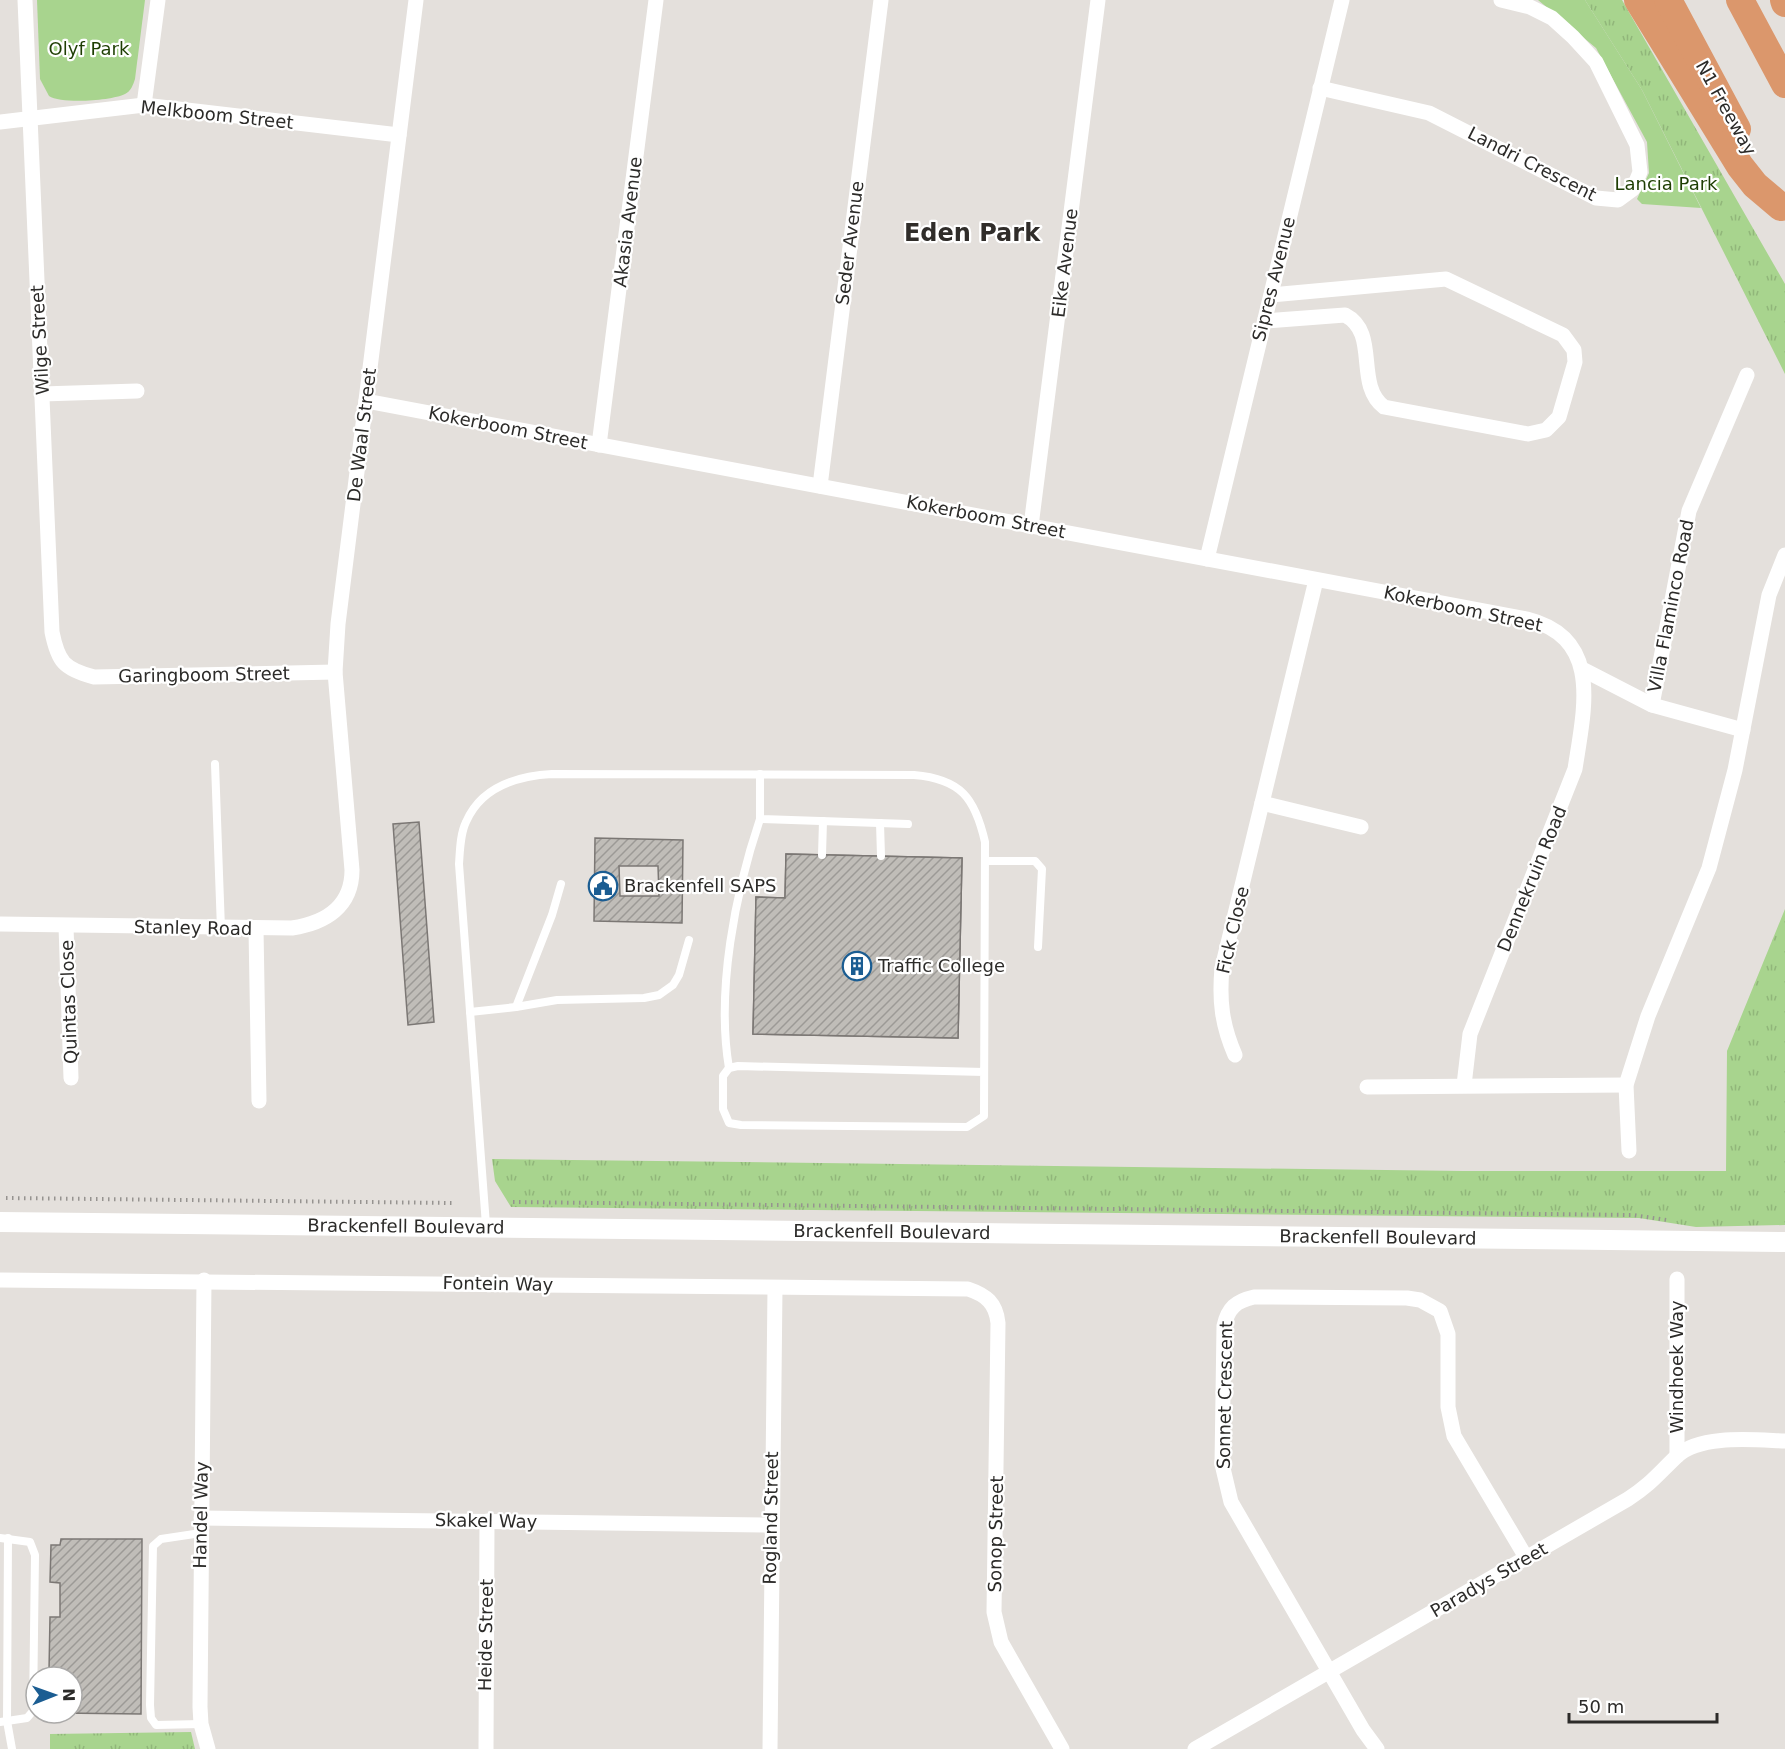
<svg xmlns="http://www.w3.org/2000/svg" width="1785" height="1749" viewBox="0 0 1785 1749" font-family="'DejaVu Sans',sans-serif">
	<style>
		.grass { fill: url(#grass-tufts) }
		.park { fill: #a8d48e }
		.building { fill: url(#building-hatch); stroke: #7b7774; stroke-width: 1.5; fill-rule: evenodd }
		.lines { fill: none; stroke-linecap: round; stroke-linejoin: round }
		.path { stroke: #969390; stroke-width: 4; stroke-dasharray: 1.5 4.5; stroke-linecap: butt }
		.service { stroke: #fff; stroke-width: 8 }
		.minor { stroke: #fff; stroke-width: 15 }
		.tertiary { stroke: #fff; stroke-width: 20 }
		.motorway { stroke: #db976c; stroke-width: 28 }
		.labels { text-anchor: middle; stroke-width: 4.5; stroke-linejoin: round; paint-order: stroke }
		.park-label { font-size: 18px; fill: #1e3e03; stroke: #fff }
		.street-label { font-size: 18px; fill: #2c2b29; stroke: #fff }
		.poi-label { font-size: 18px; fill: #2c2b29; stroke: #fff; text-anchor: start }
		.district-label { font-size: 24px; font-weight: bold; fill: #302d2a; stroke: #fff }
	</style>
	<defs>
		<pattern id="grass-tufts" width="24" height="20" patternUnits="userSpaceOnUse" patternTransform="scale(1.5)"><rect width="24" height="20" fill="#a8d48e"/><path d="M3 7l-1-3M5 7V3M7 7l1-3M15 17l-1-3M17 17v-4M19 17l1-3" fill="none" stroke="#91b67a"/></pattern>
		<pattern id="building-hatch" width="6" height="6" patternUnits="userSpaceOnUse" patternTransform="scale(1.5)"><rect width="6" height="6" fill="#c0bdb8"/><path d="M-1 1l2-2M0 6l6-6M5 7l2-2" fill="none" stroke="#9c9a96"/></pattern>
	</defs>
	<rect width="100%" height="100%" fill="#e4e0dc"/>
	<g class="grass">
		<polygon points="1585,0 1622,0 1785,284 1785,374 1642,90"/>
		<polygon points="1785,909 1785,1225 1696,1227 1639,1218 511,1207 495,1181 492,1159 1463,1171 1726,1171 1727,1051"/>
		<polygon points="191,1732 195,1749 50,1749 50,1734"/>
	</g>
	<g class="park">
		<path d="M37 0H145L135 79C133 85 131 91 125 94 111 101 61 104 49 96L40 79Z"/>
		<polygon points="1538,0 1585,0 1642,90 1701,208 1642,204 1637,199 1649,173 1647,142 1596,48"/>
	</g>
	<g class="building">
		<polygon points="419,822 434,1022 408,1025 393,824"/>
		<path d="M595 838 683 840 682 923 594 921ZM619 866H658L659 896H620Z"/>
		<path d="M786 854 962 858 958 1038 753 1034 756 897 785 898ZM797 894 904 896V924H909L908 989 795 987Z"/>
		<polygon points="786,854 962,858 958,1038 753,1034 756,897 785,898"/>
		<polygon points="61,1539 142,1539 141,1714 59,1713 72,1713 72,1677 59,1677 59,1671 49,1671 50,1617 60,1617 60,1583 50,1582 51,1545 60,1545"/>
	</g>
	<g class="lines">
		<g class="path">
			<polyline points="6,1198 452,1203"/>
			<polyline points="513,1202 1633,1215 1667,1220"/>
		</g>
		<g class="service">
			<polyline points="215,764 221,929"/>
			<polyline points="760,774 760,819 908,824"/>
			<polyline points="880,823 881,856"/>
			<polyline points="822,855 823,821"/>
			<polyline points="986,861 1035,861 1042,869 1038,947"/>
			<polyline points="516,1007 557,1000 644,998 659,995 673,985 679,975 689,940"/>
			<polyline points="470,1012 516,1007 552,915 561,884"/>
			<path d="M729 1068C716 991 735 893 760 819"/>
			<path d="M486 1225 459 864C460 851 460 834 466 822 481 787 517 776 552 774L914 775C961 779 975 798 985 842L984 1116 967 1127 741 1125 729 1123 723 1109V1076L729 1068 738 1066 984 1072"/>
			<polyline points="0,1538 30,1542 35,1555 33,1711 27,1718 0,1722"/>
			<polyline points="8,1538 7,1721 12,1749"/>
			<polyline points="201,1724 156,1725 151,1718 150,1705 153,1546 161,1539 201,1533"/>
		</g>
		<g class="minor">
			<path d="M25 0 52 632C58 662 64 669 94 677L335 672"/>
			<polyline points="1320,88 1429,113 1596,198 1618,200 1633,189 1640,172 1637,145 1596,62 1573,37 1552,18 1530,7 1501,0"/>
			<polyline points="144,105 158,0"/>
			<polyline points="0,122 144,105 399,135"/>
			<path d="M1265 321 1345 315C1380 333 1354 384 1384 407L1528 434 1546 430 1559 417 1575 362 1574 350 1563 335 1446 279 1271 295"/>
			<polyline points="42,394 137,391"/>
			<path d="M366 401 1527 619C1603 638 1584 709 1575 769L1470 1034 1464 1085"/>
			<polyline points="599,445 656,0"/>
			<polyline points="820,486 881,0"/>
			<polyline points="1031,526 1098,0"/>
			<polyline points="1207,559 1342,0"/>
			<polyline points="1584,670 1652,705 1743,730"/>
			<polyline points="1652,705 1689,511 1747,375"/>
			<polyline points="1262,803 1361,827"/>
			<path d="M0 924 292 928C325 923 352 907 352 870L335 672 338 624 416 0"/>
			<polyline points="66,926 71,1078"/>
			<polyline points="256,929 259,1101"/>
			<path d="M1235 1055C1222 1025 1219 1001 1222 968L1316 580"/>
			<polyline points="1367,1087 1626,1085"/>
			<polyline points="1629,1151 1626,1085 1648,1016 1709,868 1735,770 1769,595 1785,555"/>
			<path d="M0 1280 968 1289C986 1295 996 1303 998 1323L994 1612 1001 1642 1062 1749"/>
			<polyline points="204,1280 200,1707 201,1724 208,1749"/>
			<polyline points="1677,1456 1677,1279"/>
			<polyline points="201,1518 771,1525"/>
			<polyline points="486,1749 487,1521"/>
			<polyline points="770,1749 775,1288"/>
			<path d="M1195 1749 1628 1499C1651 1484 1658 1474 1677 1456 1700 1434 1755 1440 1785 1441"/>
			<path d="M1377 1749 1363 1730 1231 1502 1222 1464 1224 1326C1228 1308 1236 1301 1254 1297L1407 1298 1420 1300 1440 1311 1448 1334V1407L1454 1436 1527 1559"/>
		</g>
		<path class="tertiary" id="s1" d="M0 1222 1785 1242"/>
		<g class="motorway">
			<polyline points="1638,0 1740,166 1755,185 1781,207"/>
			<polyline points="1668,0 1737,129"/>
			<polyline points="1740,0 1785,84"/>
			<polyline points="1784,0 1785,3"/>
		</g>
	</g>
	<defs>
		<g id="civic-ring" transform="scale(1.5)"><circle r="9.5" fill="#fff" stroke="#1b5d92" stroke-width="1.5"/><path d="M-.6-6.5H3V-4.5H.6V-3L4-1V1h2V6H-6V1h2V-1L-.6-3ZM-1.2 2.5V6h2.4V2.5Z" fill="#1b5d92"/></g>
		<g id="building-ring" transform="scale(1.5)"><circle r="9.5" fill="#fff" stroke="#1b5d92" stroke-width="1.5"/><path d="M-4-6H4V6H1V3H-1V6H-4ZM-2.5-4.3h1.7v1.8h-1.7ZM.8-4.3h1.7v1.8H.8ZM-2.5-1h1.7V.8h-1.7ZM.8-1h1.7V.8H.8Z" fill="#1b5d92"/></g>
	</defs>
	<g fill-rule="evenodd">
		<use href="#civic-ring" x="603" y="886"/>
		<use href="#building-ring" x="857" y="966"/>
	</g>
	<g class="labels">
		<g class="park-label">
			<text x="89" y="55">Olyf Park</text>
			<text x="1666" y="190">Lancia Park</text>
		</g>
		<g class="street-label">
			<text transform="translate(1726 108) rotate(61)" y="6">N1 Freeway</text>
			<text transform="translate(217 115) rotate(6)" y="6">Melkboom Street</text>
			<text transform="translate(1532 164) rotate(27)" y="6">Landri Crescent</text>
			<text transform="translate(628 222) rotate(-83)" y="6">Akasia Avenue</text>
			<text transform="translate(850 243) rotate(-83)" y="6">Seder Avenue</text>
			<text transform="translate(1065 263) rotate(-83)" y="6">Eike Avenue</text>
			<text transform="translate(1274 279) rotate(-76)" y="6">Sipres Avenue</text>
			<text transform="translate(40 340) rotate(-93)" y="6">Wilge Street</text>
			<text transform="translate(508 428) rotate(11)" y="6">Kokerboom Street</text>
			<text transform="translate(362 435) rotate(-83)" y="6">De Waal Street</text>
			<text transform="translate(986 517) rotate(11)" y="6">Kokerboom Street</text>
			<text transform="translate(1671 606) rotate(-79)" y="6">Villa Flaminco Road</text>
			<text transform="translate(1463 609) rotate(12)" y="6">Kokerboom Street</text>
			<text transform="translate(204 675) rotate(-1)" y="6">Garingboom Street</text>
			<text transform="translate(1532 879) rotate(-68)" y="6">Dennekruin Road</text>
			<text transform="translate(193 928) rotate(1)" y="6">Stanley Road</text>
			<text transform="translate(1233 930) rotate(-77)" y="6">Fick Close</text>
			<text transform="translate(69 1002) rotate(-92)" y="6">Quintas Close</text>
			<text dy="6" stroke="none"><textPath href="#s1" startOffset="406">Brackenfell Boulevard</textPath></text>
			<text dy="6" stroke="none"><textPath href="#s1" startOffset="892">Brackenfell Boulevard</textPath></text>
			<text dy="6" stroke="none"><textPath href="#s1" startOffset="1378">Brackenfell Boulevard</textPath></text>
			<text transform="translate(498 1284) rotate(1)" y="6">Fontein Way</text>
			<text transform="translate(1677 1367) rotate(-90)" y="6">Windhoek Way</text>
			<text transform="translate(1225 1395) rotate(-89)" y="6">Sonnet Crescent</text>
			<text transform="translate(201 1515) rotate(-89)" y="6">Handel Way</text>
			<text transform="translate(771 1518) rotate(-89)" y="6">Rogland Street</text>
			<text transform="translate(486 1521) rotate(1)" y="6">Skakel Way</text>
			<text transform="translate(996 1534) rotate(-89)" y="6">Sonop Street</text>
			<text transform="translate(1489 1580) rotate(-30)" y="6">Paradys Street</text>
			<text transform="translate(486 1635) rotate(-89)" y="6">Heide Street</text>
		</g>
		<g class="poi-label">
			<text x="624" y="892">Brackenfell SAPS</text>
			<text x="878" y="972">Traffic College</text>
		</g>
		<g class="district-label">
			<text x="972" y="241">Eden Park</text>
		</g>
	</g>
	<g transform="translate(54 1695) rotate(89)"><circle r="28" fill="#ffffff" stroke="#abaaa9" stroke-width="1.5"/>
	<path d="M0-4.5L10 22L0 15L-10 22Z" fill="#1b5d92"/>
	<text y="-9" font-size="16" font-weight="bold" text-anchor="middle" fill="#2c2b29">N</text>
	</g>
	<path d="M1569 1713v9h148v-9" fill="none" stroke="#2c2b29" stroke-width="3"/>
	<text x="1578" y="1713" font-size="18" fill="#2c2b29" stroke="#ffffff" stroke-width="4.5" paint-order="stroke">50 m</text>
</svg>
